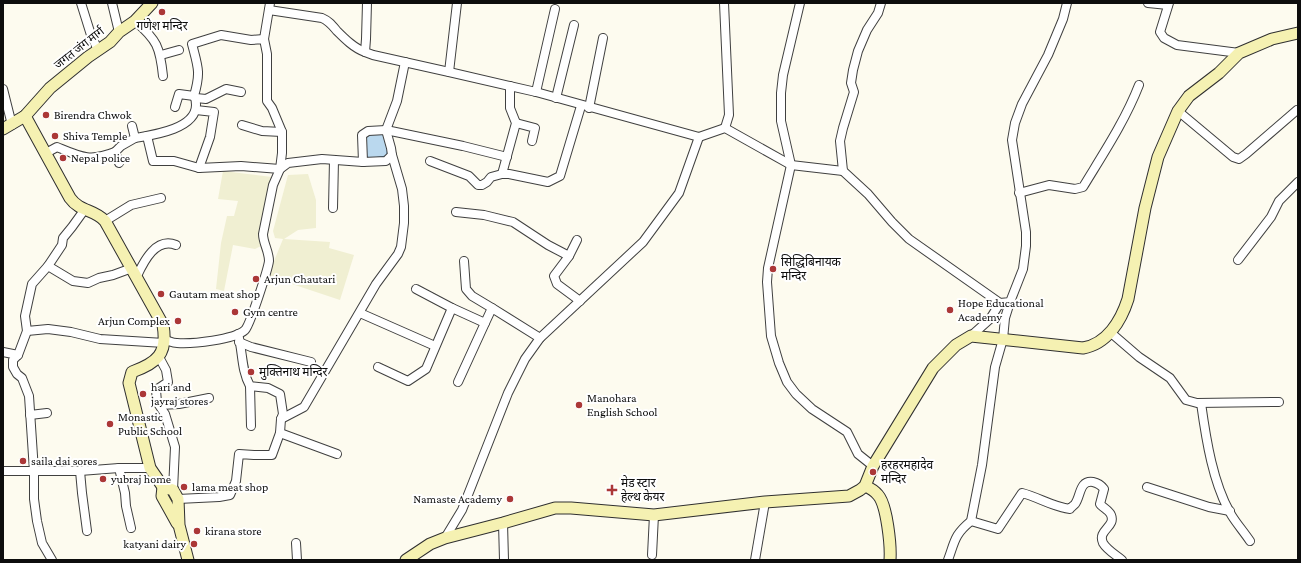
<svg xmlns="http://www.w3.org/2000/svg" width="1301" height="563" viewBox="0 0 1301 563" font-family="'Crimson Pro','Noto Sans Devanagari',serif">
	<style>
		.farmland { fill: #f0efd2 }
		.water { fill: #bad8ee; stroke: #4a88bc }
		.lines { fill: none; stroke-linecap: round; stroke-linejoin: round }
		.street-casing { stroke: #404040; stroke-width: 10 }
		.secondary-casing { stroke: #2f2f2f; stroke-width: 13 }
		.street { stroke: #fff; stroke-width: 8 }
		.secondary { stroke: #f5f1b2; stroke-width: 11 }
		.poi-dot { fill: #ab3737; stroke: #fff; stroke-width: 1.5 }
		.labels { text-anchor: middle; stroke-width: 4; stroke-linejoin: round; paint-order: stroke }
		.poi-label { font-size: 12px; fill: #0d0d0d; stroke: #fff; text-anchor: start }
		.street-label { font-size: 12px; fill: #0d0d0d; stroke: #fff }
	</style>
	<rect width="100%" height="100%" fill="#fdfbef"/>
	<g class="farmland">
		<polygon points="223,171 272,177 261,246 255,249 233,245 224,291 216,289 221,243 227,216 234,216 238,201 218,199"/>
		<polygon points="308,174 316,200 316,228 298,230 284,239 330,242 329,248 354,255 340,300 268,276 283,239 275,238 273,231 288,175"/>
	</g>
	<path class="water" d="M383 133C387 139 389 150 386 156L373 158 366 157 364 137 369 134Z"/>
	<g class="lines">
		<g class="street-casing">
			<g id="street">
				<polyline points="81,3 91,35 98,50"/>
				<polyline points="112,3 119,32"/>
				<polyline points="367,3 366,39 365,52 373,55 449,72 536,92 699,137 725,128 791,165 843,171"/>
				<polyline points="724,3 729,115 725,128"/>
				<polyline points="800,3 783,75 781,93 781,121 791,165 768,268 767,282 771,336 779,363 787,382 796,394 812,409 847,432 858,454 873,466"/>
				<polyline points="881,3 878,13 867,30 858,51 853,70 851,83 854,92 843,128 840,141 843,171 868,194 892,222 909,239 1000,303"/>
				<polyline points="1148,3 1168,5"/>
				<polyline points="1169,3 1160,32 1164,38 1177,45 1239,53"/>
				<path d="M269 10 322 18C329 21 332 25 337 31 345 39 354 48 365 52"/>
				<path d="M135 21C157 40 160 47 163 76"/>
				<polyline points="264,39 270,3"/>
				<polyline points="161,55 179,50"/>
				<polyline points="449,72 457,3"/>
				<polyline points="3,89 12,125"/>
				<polyline points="536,92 555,9"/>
				<polyline points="196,98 206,99 226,89 241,92"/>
				<polyline points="556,98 574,25"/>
				<polyline points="175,107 179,94 194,96"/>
				<polyline points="589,108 603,38"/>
				<polyline points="196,110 214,112 210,137 199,168"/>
				<polyline points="1178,111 1233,157 1239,159 1246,154 1297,110"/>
				<polyline points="516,123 535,128 532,141"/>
				<polyline points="242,125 262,131 282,132"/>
				<polyline points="147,136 153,161 174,161 199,168 241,166 280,169 288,163 322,159 363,162 386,161 392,155 391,148 386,130 397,101 405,62"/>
				<path d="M135 138C153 135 196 129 196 105 196 101 196 99 194 96 201 72 198 67 192 44L221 35 251 40 264 39 267 54V101L272 108 282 132V153L280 169 273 185 263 234C263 243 269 251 269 261 268 269 250 325 245 330 234 340 192 344 177 343 173 343 169 341 165 340"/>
				<polyline points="115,152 121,146 135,138 132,126"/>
				<path d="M46 153 57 147C81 157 90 162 115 152L119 163"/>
				<polyline points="430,161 469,176 478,185 482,185 487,182 491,177 502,174 509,174 548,182 560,176 581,106"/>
				<polyline points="363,162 362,135 368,131 386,130 463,146 507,157"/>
				<polyline points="502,174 516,123 510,108 510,86"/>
				<path d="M1019 193 1049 185 1075 189 1083 187C1103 154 1125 121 1139 85"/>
				<polyline points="333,208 334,160"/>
				<polyline points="456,212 484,215 513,222 548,245 569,256"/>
				<polyline points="105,221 131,205 161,198"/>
				<polyline points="577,240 569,256 554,276 557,284 580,301"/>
				<polyline points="1238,260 1271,217 1279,201 1298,182"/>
				<polyline points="464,261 466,289 472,296 492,308"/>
				<polyline points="48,266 62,245 63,238 72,227 85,209"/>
				<path d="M137 276C144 261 156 237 176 245"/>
				<polyline points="416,289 452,308 485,323 458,382"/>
				<polyline points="360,313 435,346"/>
				<polyline points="485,323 492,308 540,338"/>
				<polyline points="27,331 48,329 71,332 100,339 164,343"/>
				<polyline points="1110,332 1139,357 1170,378 1186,400 1197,403 1279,402"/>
				<polyline points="971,336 990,319 1000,303 1010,302 1023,269 1026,246 1026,232 1012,140 1015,123 1022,104 1048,55 1063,19 1067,3"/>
				<polyline points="239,342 251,347 311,362"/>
				<polyline points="3,352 18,355"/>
				<polyline points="159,357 166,370 168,382 156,390 157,402 165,414 175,447 173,490"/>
				<polyline points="378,367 408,381 426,369 452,308"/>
				<polyline points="250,386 251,426"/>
				<path d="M1201 403C1206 439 1213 485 1232 516 1237 524 1244 532 1250 541"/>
				<polyline points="160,405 179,404 209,398"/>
				<polyline points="30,415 47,413"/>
				<polyline points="281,419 304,407 376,284 398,254 401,247 404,223 404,206 402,189 392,155"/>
				<polyline points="280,433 337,454"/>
				<polyline points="119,468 125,493 126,506 131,528"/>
				<polyline points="3,471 80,471 119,468 150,468"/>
				<polyline points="80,471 82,493 87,531"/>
				<polyline points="1147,487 1209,507 1230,511"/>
				<path d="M178 499 219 497 230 495 236 481 239 454 254 455H272L280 433 281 419 283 414 280 394 268 388 250 386C241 370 243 352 238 334"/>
				<path d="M971 521 998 529 1022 493C1038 497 1053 507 1070 509 1071 507 1073 506 1075 504 1081 496 1079 480 1093 482 1098 483 1101 485 1104 489L1100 504C1103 508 1109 510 1111 515 1116 527 1097 530 1103 543 1107 550 1116 555 1122 560"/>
				<polyline points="503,523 504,560"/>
				<polyline points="445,538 462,510 508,393 525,359 540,338 643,242 679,193 699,137"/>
				<polyline points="296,543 297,560"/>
				<polyline points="652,555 654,515"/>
				<polyline points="52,560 42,543 37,521 34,499 34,471 29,396 22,378 17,374 13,367 13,360 18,355 27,331 25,316 32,284 48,266 73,281 88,283 99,278 113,275 132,268"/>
				<polyline points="755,560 765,502"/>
				<path d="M948 560C955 541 954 535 971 521L982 465 995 367 1003 339 1005 318 1010 302"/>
			</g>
		</g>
		<g class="secondary-casing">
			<g id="secondary">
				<path d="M25 116 70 198C80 212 94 209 105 221L163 325C168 354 157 363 132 372L129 383 150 468 163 487 173 490 178 499 179 525 188 560"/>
				<polyline points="3,129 25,116 50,88 88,57 110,42 119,32 135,21 152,3"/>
				<path d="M865 486C870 488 874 490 878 495 887 505 891 546 890 560"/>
				<polyline points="163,487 162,496 177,523"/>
				<path d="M406 560 430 544 445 538 503 523 555 508H571L654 515 765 502 849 496 860 490 865 486 873 466 933 368 956 345 971 336 1083 348C1107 344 1121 321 1128 299L1145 208 1158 157 1178 111 1189 96 1219 73 1239 53 1272 39 1298 33"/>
			</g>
		</g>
		<use href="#street" class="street"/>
		<use href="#secondary" class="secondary"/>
	</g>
	<g class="poi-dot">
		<circle cx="162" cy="12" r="4"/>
		<circle cx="46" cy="115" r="4"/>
		<circle cx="55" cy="136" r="4"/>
		<circle cx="63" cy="158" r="4"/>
		<circle cx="773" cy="269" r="4"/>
		<circle cx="256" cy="279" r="4"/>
		<circle cx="161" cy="294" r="4"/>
		<circle cx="950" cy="310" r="4"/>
		<circle cx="235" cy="312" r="4"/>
		<circle cx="178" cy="321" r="4"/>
		<circle cx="251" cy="372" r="4"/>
		<circle cx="143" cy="394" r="4"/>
		<circle cx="579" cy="405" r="4"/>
		<circle cx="110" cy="424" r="4"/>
		<circle cx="23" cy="461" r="4"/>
		<circle cx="873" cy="472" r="4"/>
		<circle cx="103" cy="479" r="4"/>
		<circle cx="184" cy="487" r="4"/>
		<path d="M610 484h4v4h4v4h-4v4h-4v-4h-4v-4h4z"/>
		<circle cx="510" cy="499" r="4"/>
		<circle cx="197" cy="531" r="4"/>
		<circle cx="194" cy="544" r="4"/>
	</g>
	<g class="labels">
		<g class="poi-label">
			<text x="162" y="30" text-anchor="middle">गणेश मन्दिर</text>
			<text x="54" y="119">Birendra Chwok</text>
			<text x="63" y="140">Shiva Temple</text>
			<text x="71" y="162">Nepal police</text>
			<text x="781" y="266">सिद्धिबिनायक<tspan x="781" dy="14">मन्दिर</tspan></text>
			<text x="264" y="283">Arjun Chautari</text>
			<text x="169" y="298">Gautam meat shop</text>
			<text x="958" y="307">Hope Educational<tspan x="958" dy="14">Academy</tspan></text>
			<text x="243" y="316">Gym centre</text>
			<text x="170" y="325" text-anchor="end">Arjun Complex</text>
			<text x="259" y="376">मुक्तिनाथ मन्दिर</text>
			<text x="151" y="391">hari and<tspan x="151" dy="14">jayraj stores</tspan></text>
			<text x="587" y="402">Manohara<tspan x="587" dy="14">English School</tspan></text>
			<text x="118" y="421">Monastic<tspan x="118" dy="14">Public School</tspan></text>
			<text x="31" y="465">saila dai sores</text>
			<text x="881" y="469">हरहरमहादेव<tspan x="881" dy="14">मन्दिर</tspan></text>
			<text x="111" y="483">yubraj home</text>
			<text x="621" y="487">मेड स्टार<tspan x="621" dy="14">हेल्थ केयर</tspan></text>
			<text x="192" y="491">lama meat shop</text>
			<text x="502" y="503" text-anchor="end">Namaste Academy</text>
			<text x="205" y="535">kirana store</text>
			<text x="186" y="548" text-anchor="end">katyani dairy</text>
		</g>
		<g class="street-label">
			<text transform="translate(79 48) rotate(-38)" y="4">जगत जंग मार्ग</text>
		</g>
	</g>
	<rect width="1301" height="563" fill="none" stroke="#0d0d0d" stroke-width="8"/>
</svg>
